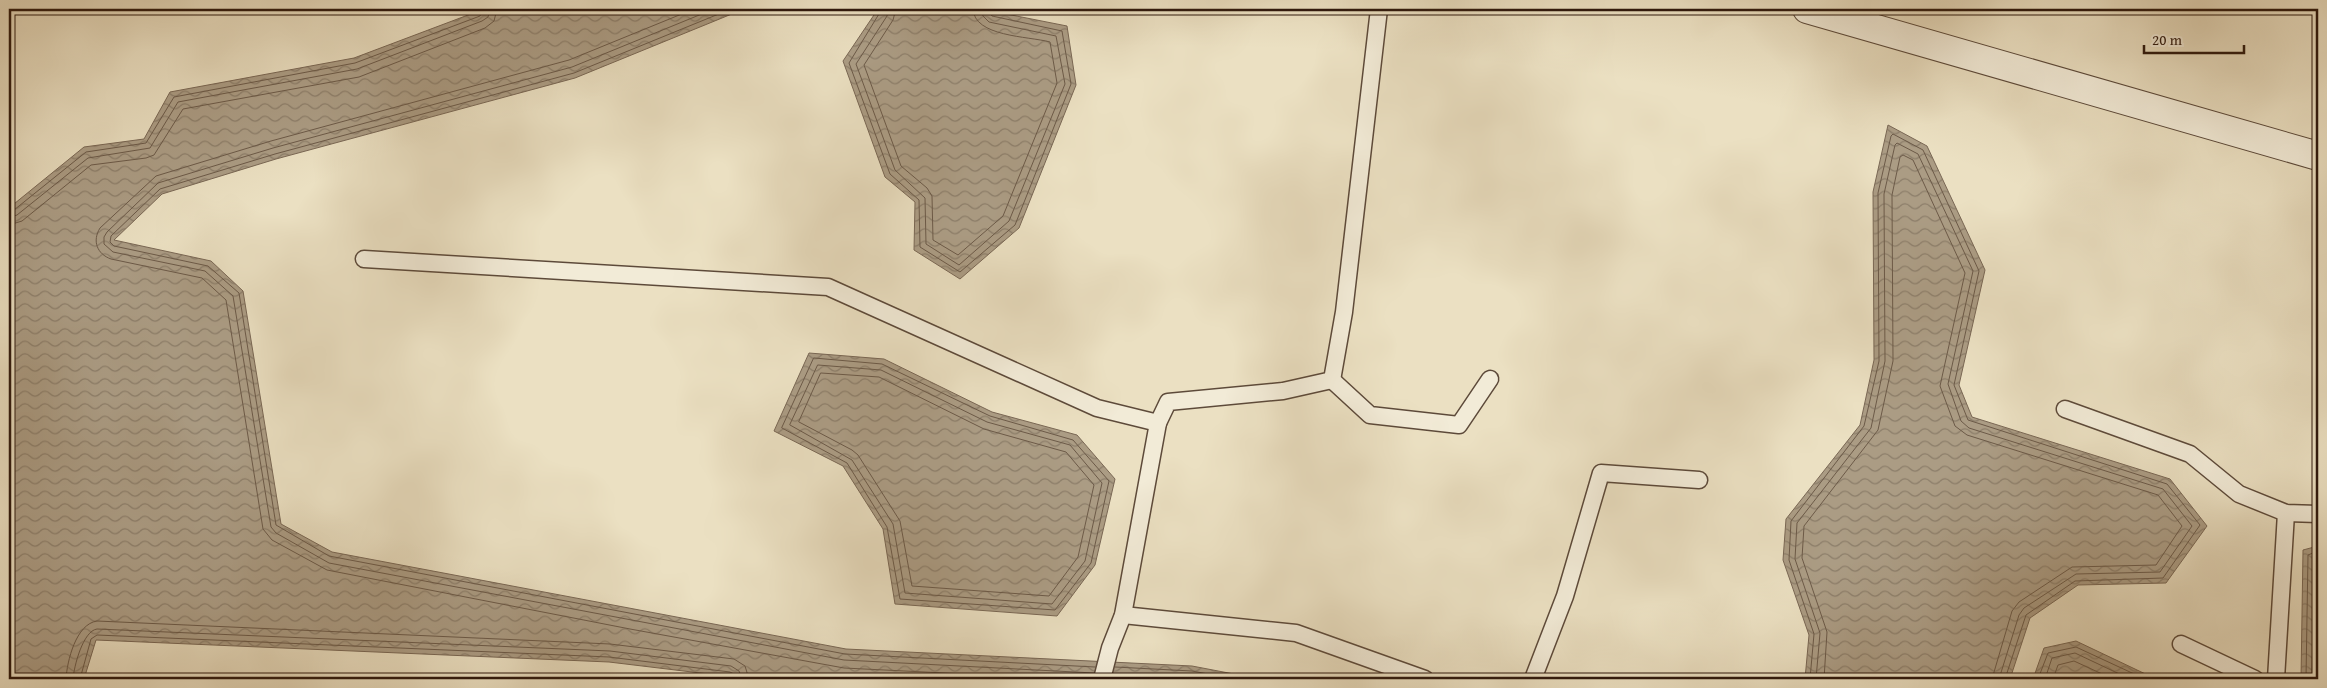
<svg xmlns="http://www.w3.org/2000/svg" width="2327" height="688" viewBox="0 0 2327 688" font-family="'Gentium Book Plus',serif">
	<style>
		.water { fill: url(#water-waves); stroke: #796754 }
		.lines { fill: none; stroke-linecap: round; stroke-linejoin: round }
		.shore { stroke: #6c5a48; stroke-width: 1 }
		.service-casing { stroke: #5d4a3a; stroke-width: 19 }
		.minor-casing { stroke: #5d4a3a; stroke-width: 30 }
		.service { stroke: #f2ebd7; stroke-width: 16 }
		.minor { stroke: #f2ebd7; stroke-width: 28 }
	</style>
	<defs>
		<pattern id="water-waves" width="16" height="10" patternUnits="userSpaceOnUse" patternTransform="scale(1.25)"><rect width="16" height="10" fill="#ab9c84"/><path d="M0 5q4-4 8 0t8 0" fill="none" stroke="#8c7e6a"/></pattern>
	</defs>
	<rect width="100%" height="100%" fill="#ebe0c2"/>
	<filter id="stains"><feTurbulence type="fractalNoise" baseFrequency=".004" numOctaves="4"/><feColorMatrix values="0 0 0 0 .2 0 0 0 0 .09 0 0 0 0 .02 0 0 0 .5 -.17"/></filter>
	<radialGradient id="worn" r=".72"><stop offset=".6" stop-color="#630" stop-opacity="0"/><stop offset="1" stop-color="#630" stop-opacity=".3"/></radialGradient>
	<g class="water">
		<polygon points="484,9 744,9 575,78 276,159 162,194 114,240 211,261 243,291 281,524 332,552 846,649 1192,666 1260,679 750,679 609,662 96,640 84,679 9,679 9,208 84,147 144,139 170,92 354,58"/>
		<polygon points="878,9 981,9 1067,26 1076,85 1019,228 960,279 914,250 915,202 885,177 843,61"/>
		<polygon points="1888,125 1927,146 1985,270 1959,385 1972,417 2170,479 2207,526 2166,583 2078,585 2030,618 2010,679 1805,679 1809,635 1783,560 1786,519 1860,425 1874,360 1873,192"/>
		<polygon points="809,353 884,359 992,412 1077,435 1115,479 1095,565 1057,616 895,604 883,529 843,466 774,431"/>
		<polygon points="2318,546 2318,679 2301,679 2303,550"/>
		<polygon points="2076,641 2156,679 2033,679 2044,648"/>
	</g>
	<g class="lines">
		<g class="shore">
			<path d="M694 9 569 60 271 141 156 176 100 228C92 241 97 254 111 259L202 278 226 300 263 529 272 540 327 570 630 629 844 668 1066 679"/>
			<polyline points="714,9 572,67 273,148 158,183 107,232 104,237 104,244 113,252 205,271 233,296 271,527 276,533 329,563 844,660 1094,673"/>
			<polyline points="731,9 574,73 275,154 160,189 111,236 110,242 114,246 208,266 239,293 276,525 329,556 845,654 1095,667"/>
			<polyline points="882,9 849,63 890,174 919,200 920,247 960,272 1015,225 1071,84 1062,31 992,16 987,9"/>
			<polyline points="888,9 887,16 856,64 895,170 925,198 926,244 959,265 1009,221 1065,84 1056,36 989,22 983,16 981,9"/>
			<path d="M896 9 893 20 864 65 901 166 927 188 932 196 933 240 958 255 1003 216 1057 83 1050 42C1028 36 974 37 973 9"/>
			<polyline points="9,211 14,210 86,152 146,143 174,97 355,63 480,16 483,9"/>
			<polyline points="9,218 17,215 88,158 150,148 178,102 357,69 482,21 488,17 490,9"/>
			<polyline points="9,225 22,221 91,165 146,158 154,155 183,109 359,77 485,28 494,21 497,9"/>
			<polygon points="814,358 882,364 990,416 1073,440 1109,481 1091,563 1055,610 900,599 887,527 847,463 782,428"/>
			<polygon points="818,365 881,370 987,422 1070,445 1102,483 1085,561 1052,604 905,593 893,524 852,460 790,425"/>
			<polygon points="821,373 879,377 984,429 1066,452 1094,485 1078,557 1049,596 912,586 900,521 858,455 852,450 799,422"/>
			<polyline points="1115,667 1192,671 1235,679"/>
			<polyline points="1113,674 1203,679"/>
			<path d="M66 679C67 661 76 624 97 621L610 644 734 659 745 666 749 679"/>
			<path d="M73 679C74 666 83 631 97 629L610 651 731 666 739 671 742 679"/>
			<polyline points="80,679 91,639 97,635 609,657 730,672 734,674 735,679"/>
			<polyline points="1810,679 1814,634 1789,560 1791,521 1864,426 1879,361 1878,193 1891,136 1893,134 1923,150 1979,271 1954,385 1968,420 2167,484 2200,525 2163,578 2075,581 2026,615 2005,679"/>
			<polyline points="1816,679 1820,633 1795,559 1797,523 1871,428 1885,361 1884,194 1895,145 1897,143 1918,154 1973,271 1948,384 1961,421 1969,428 2163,489 2192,526 2160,572 2076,574 2024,608 2019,615 1999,679"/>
			<polyline points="1824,679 1827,632 1802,558 1804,526 1878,430 1893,361 1892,195 1900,157 1903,155 1913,160 1965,273 1940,386 1955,426 1967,435 2158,495 2182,526 2156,565 2072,567 2019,602 2012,611 1992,679"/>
			<polyline points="2038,679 2048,653 2076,647 2145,679"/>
			<polyline points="2045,679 2052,658 2075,653 2130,679"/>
			<polyline points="2053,679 2058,665 2074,661 2113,679"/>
			<polyline points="2306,679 2308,555 2318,551"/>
			<polyline points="2312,679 2314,560 2318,557"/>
		</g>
		<g class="service-casing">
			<g id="service">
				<polyline points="364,259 828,287 1097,408 1158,423 1123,615 1110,648 1102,679"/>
				<polyline points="1332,380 1370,415 1459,425 1490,379"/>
				<polyline points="2065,409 2190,454 2239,494 2286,513 2318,514"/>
				<polyline points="1158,423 1168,402 1283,391 1332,380 1344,312 1379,9"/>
				<polyline points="1123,615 1296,633 1425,679"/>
				<polyline points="2181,644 2255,679"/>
				<polyline points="1533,679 1565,596 1601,473 1699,480"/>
				<polyline points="2276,679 2286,513"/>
			</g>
		</g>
		<g class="minor-casing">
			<polyline id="minor" points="1807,9 2318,156"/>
		</g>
		<use href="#service" class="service"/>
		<use href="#minor" class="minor"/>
	</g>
	<rect width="2327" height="688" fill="none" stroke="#ebe0c2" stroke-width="30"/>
	<rect x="10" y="10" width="2307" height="668" fill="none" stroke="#2e180d" stroke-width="2.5"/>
	<rect x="15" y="15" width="2297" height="658" fill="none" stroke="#2e180d"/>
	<path d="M2144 45v8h100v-8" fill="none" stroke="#2e180d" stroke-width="2.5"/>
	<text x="2152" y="45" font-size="15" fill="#2e180d" stroke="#f2ebd7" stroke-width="4" paint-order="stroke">20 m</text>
	<rect width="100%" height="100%" filter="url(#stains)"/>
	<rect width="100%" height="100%" fill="url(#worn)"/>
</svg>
